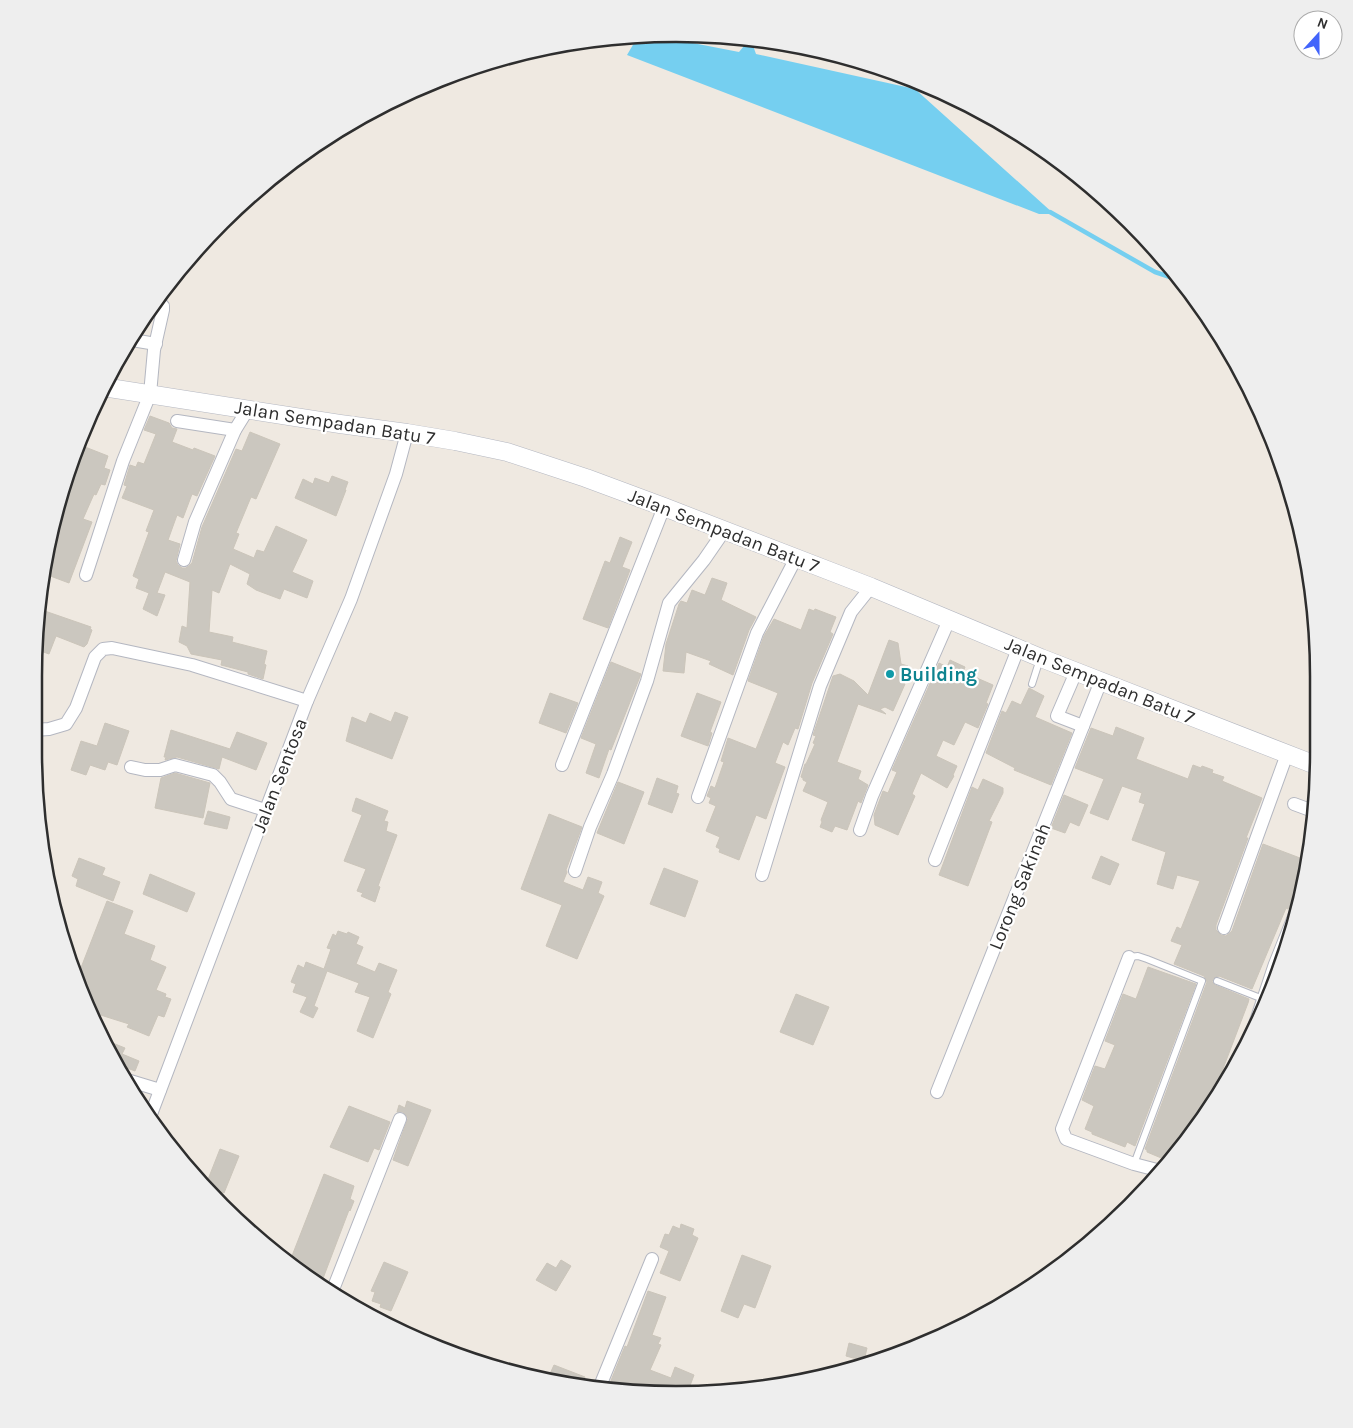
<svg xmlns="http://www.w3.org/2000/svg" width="1353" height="1428" viewBox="0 0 1353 1428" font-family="Karla,sans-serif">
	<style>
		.water { fill: #75cff0 }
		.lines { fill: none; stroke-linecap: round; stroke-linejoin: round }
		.stream { stroke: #75cff0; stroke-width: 4.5 }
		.building { fill: #cbc7bf; stroke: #cbc5ba }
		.lane-casing { stroke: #b4b7c1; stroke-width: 8 }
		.street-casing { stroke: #b4b7c1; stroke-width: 14 }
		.secondary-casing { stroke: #b4b7c1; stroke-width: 19 }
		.lane { stroke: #fff; stroke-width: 6 }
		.street { stroke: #fff; stroke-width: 12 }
		.secondary { stroke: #fff; stroke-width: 18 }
		.culture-dot { fill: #0f9aa8; stroke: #fff; stroke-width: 2 }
		.labels { text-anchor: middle; stroke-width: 4.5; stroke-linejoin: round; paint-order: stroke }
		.street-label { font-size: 19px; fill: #2e2e2e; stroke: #fff }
		.culture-label { font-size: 19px; font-weight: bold; fill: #0d838f; stroke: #fff; text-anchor: start }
		.rim { fill: none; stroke: #2e2e2e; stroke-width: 2.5 }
	</style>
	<rect width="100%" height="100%" fill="#efe9e1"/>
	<polygon class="water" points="662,37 739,52 749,40 751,40 756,54 915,89 1054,214 1039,214 627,55 637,38"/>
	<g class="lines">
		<polyline class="stream" points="1050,212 1155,272 1179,280"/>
	</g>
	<g class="building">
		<polygon points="150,416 169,423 172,428 177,429 172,442 193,450 194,448 215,456 197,496 192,494 183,518 177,515 168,540 180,544 176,561 178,565 182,568 186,568 192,563 202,527 236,449 242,451 250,432 280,444 256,499 251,497 236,533 239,534 233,549 254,558 257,550 264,552 276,526 307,540 292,572 313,581 307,598 284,589 280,599 256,590 247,584 250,574 230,564 219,593 212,590 209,632 233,637 232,642 267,651 264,664 266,665 263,679 248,674 248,672 221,665 222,660 191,654 187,646 179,642 182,626 187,628 190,582 165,572 157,593 165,595 157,616 143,609 149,593 136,588 139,579 133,576 149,532 146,531 154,510 122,498 127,486 124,485 130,465 136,467 138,462 144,464 156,434 144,430"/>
		<polygon points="80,445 108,456 104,468 110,470 105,485 101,484 96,495 94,494 83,519 92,522 69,583 45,574 56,510 61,511 75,475 70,473"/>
		<polygon points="332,476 348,482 345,490 346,490 336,516 295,498 303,479 313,484 315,478 329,483"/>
		<polygon points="620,537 632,542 622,567 630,570 608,628 583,619 605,561 610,563"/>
		<polygon points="712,578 727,583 721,600 756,617 749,630 733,675 709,664 711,661 686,652 684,673 663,671 666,644 679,604 681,601 687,603 692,590 705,595"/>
		<polygon points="39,609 91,627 90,629 92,630 87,644 84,647 56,636 49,654 35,649 35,634"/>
		<polygon points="809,609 814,611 815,609 836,617 830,632 833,634 812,683 798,729 795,728 788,745 783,742 775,763 785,767 766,819 756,815 739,860 719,852 720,849 716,847 720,837 706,831 716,806 709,803 711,798 707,796 711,786 715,788 724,762 721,761 728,738 756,749 778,693 748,681 764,636 774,619 801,630"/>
		<polygon points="889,640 898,643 901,664 908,666 901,682 905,684 893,711 885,707 880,709 886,714 858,704 837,762 861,771 858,779 868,785 861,803 858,801 847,830 835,826 832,832 820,827 822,822 821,820 828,802 803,791 807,782 803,780 803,778 801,777 805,764 806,764 815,744 813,743 816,736 813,735 833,676 840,674 854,681 868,695"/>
		<polygon points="950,660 965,667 963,672 993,685 986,703 988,704 978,728 965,722 954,745 943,740 936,756 957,766 953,775 954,776 947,788 921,773 912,794 915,796 898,835 875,825 874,815 883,791 888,793 897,772 892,770 939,663 947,667"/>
		<polygon points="611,662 641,674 611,750 609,749 599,778 586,773 596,744 581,738"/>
		<polygon points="1029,688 1044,696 1035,717 1072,733 1051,785 1014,770 1015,768 986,753 1002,711 1006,713 1012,701 1021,705"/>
		<polygon points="550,693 578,703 566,733 539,723"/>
		<polygon points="697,693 721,702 710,732 712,733 708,746 681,736"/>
		<polygon points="395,712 408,717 392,759 346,741 352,717 366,723 370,713 391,722"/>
		<polygon points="105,723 129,731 117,765 108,762 105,770 90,765 86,775 71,770 81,741 97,746"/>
		<polygon points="1116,727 1144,738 1136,759 1188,779 1193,765 1201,768 1202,766 1213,770 1212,773 1224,777 1222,781 1262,798 1246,838 1248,838 1216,925 1216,930 1221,935 1226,936 1232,931 1263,844 1308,861 1293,902 1288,909 1286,908 1252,989 1219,976 1213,979 1212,982 1215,985 1249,999 1248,1003 1221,1074 1223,1074 1211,1108 1166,1160 1147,1152 1147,1150 1145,1149 1207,982 1204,976 1174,964 1182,945 1171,941 1177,927 1181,929 1200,881 1177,875 1173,889 1157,884 1166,852 1132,840 1145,804 1139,802 1142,793 1122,786 1108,820 1090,813 1104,779 1075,768 1091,728 1113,736"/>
		<polygon points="171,730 230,749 237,732 267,743 256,770 222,757 219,769 177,757 165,760 166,757 164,757"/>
		<polygon points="175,773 210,783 203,818 155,808 161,778"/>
		<polygon points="657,778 678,786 676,793 679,794 672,813 648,804"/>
		<polygon points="983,779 1003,788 1003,793 989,821 992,822 968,886 939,875 972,787 978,790"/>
		<polygon points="618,782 644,792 624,844 597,833"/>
		<polygon points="1064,795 1088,805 1079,826 1070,822 1065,833 1051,828"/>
		<polygon points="356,798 388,811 384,821 388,822 386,831 397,835 378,886 380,887 375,902 361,896 363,893 357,891 366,869 344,861 362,815 352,811"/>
		<polygon points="208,811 230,817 227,829 204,824"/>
		<polygon points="549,814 582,827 566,870 567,872 563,882 583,890 588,877 602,882 598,893 604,896 577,959 546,946 562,905 521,889"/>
		<polygon points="1101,856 1119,864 1110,885 1092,878"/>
		<polygon points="79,858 105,868 102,875 120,882 113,901 76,886 78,879 72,876"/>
		<polygon points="664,868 698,881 685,917 650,904"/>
		<polygon points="150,874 195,893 187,912 143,894"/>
		<polygon points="107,901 133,911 124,934 155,946 150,960 166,967 156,990 166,994 165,997 171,999 164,1017 158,1015 149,1036 127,1027 129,1024 91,1012 83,998 77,978"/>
		<polygon points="338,931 347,934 348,932 359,937 356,944 363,947 356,964 375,972 379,963 397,970 388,992 391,994 373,1038 357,1031 370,997 355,992 359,983 327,971 314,1006 318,1008 313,1018 300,1012 307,997 293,992 296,984 291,982 298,965 304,968 306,962 324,969 331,949 327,948 333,934 336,936"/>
		<polygon points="1148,967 1196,984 1135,1146 1127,1142 1125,1147 1092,1134 1092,1132 1085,1129 1094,1106 1082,1100 1095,1066 1105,1069 1115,1045 1105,1041 1123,994 1136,999"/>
		<polygon points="796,994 829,1007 813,1045 780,1032"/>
		<polygon points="105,1040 125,1048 122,1054 139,1061 135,1071 119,1065"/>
		<polygon points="407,1101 431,1110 408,1166 393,1160 408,1118 403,1112 397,1112 399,1105 405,1108"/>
		<polygon points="349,1106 390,1122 379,1150 374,1148 368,1162 330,1147"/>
		<polygon points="220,1149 239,1156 224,1193 212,1188 207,1182"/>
		<polygon points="324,1174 354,1186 350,1199 354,1201 350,1211 349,1210 322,1281 310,1276 290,1261"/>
		<polygon points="681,1224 694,1229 692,1235 698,1238 680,1281 660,1273 669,1251 660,1247 665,1234 669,1235 673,1226 680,1229"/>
		<polygon points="742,1255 771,1266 755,1308 744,1304 738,1318 721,1311"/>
		<polygon points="561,1260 571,1266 556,1291 536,1280 547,1263 556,1268"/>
		<polygon points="384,1262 408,1272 391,1311 380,1307 381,1304 372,1301 375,1292 371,1291"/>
		<polygon points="648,1291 666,1297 652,1335 661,1338 658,1344 661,1345 650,1370 671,1378 675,1367 694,1375 688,1391 634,1393 608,1388 625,1346 627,1347"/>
		<polygon points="849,1343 867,1348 864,1361 846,1356"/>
		<polygon points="554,1365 585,1377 583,1383 549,1376"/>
	</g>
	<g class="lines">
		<g class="lane-casing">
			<g id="lane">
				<polyline points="1032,684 1040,659"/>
				<polyline points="1129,957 1138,956 1147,959 1202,981 1134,1164"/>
				<polyline points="1217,981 1263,999"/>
			</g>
		</g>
		<g class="street-casing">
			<g id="street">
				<polyline points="132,340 156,344"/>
				<polyline points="177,421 235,430"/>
				<polyline points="184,560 195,522 235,430 248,409"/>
				<polyline points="86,575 123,461 150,394 154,350 163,310 163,306 157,301"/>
				<polyline points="1076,672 1057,716 1083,726"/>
				<polyline points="34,730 49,729 66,724 76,708 95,657 103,649 112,648 192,665 307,701"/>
				<polyline points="562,765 664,507"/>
				<polyline points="131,767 145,770 160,770 175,765 213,775 220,782 231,799 265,810"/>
				<polyline points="698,797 757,633 796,558"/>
				<polyline points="1294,804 1313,811"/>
				<polyline points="860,830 872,796 949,620"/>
				<polyline points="935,860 1018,649"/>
				<polyline points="575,871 590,827 613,774 647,681 669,603 704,560 724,531"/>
				<polyline points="762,875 820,686 851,612 871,587"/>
				<polyline points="1224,928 1287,754"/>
				<polyline points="1129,957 1062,1129 1066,1139 1134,1164 1157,1170"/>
				<polyline points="1253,1030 1275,964 1297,909"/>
				<polyline points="127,1080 160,1090"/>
				<polyline points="937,1092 1101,681"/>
				<polyline points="150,1117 307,701 351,599 396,474 407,433"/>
				<polyline points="332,1292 400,1119"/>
				<polyline points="600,1386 652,1259"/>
			</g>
		</g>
		<g class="secondary-casing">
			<polyline id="secondary" points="103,387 340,424 407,433 455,441 507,452 586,478 664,507 871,587 1041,658 1318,766"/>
		</g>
		<use href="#lane" class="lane"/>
		<use href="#street" class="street"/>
		<use href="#secondary" class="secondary"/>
	</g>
	<circle class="culture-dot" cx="890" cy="674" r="5"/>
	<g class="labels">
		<g class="street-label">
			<text transform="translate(335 422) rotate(9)" y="7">Jalan Sempadan Batu 7</text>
			<text transform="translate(724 530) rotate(21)" y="7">Jalan Sempadan Batu 7</text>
			<text transform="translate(1100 680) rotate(22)" y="7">Jalan Sempadan Batu 7</text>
			<text transform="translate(279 775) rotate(-69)" y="7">Jalan Sentosa</text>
			<text transform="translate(1019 886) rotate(-68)" y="7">Lorong Sakinah</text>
		</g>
		<g class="culture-label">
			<text x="900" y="681">Building</text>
		</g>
	</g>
	<path d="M0 0H1353V1428H0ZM676 42H676A634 634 0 0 1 1310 676V752A634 634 0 0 1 676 1386H676A634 634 0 0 1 42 752V676A634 634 0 0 1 676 42Z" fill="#eee" fill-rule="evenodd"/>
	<path class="rim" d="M676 42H676A634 634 0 0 1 1310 676V752A634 634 0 0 1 676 1386H676A634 634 0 0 1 42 752V676A634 634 0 0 1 676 42Z"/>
	<g transform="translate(1318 35) rotate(21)"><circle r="24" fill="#ffffff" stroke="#ababab"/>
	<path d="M0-4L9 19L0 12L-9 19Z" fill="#4264fb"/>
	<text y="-8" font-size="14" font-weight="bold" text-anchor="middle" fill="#2e2e2e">N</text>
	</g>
</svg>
